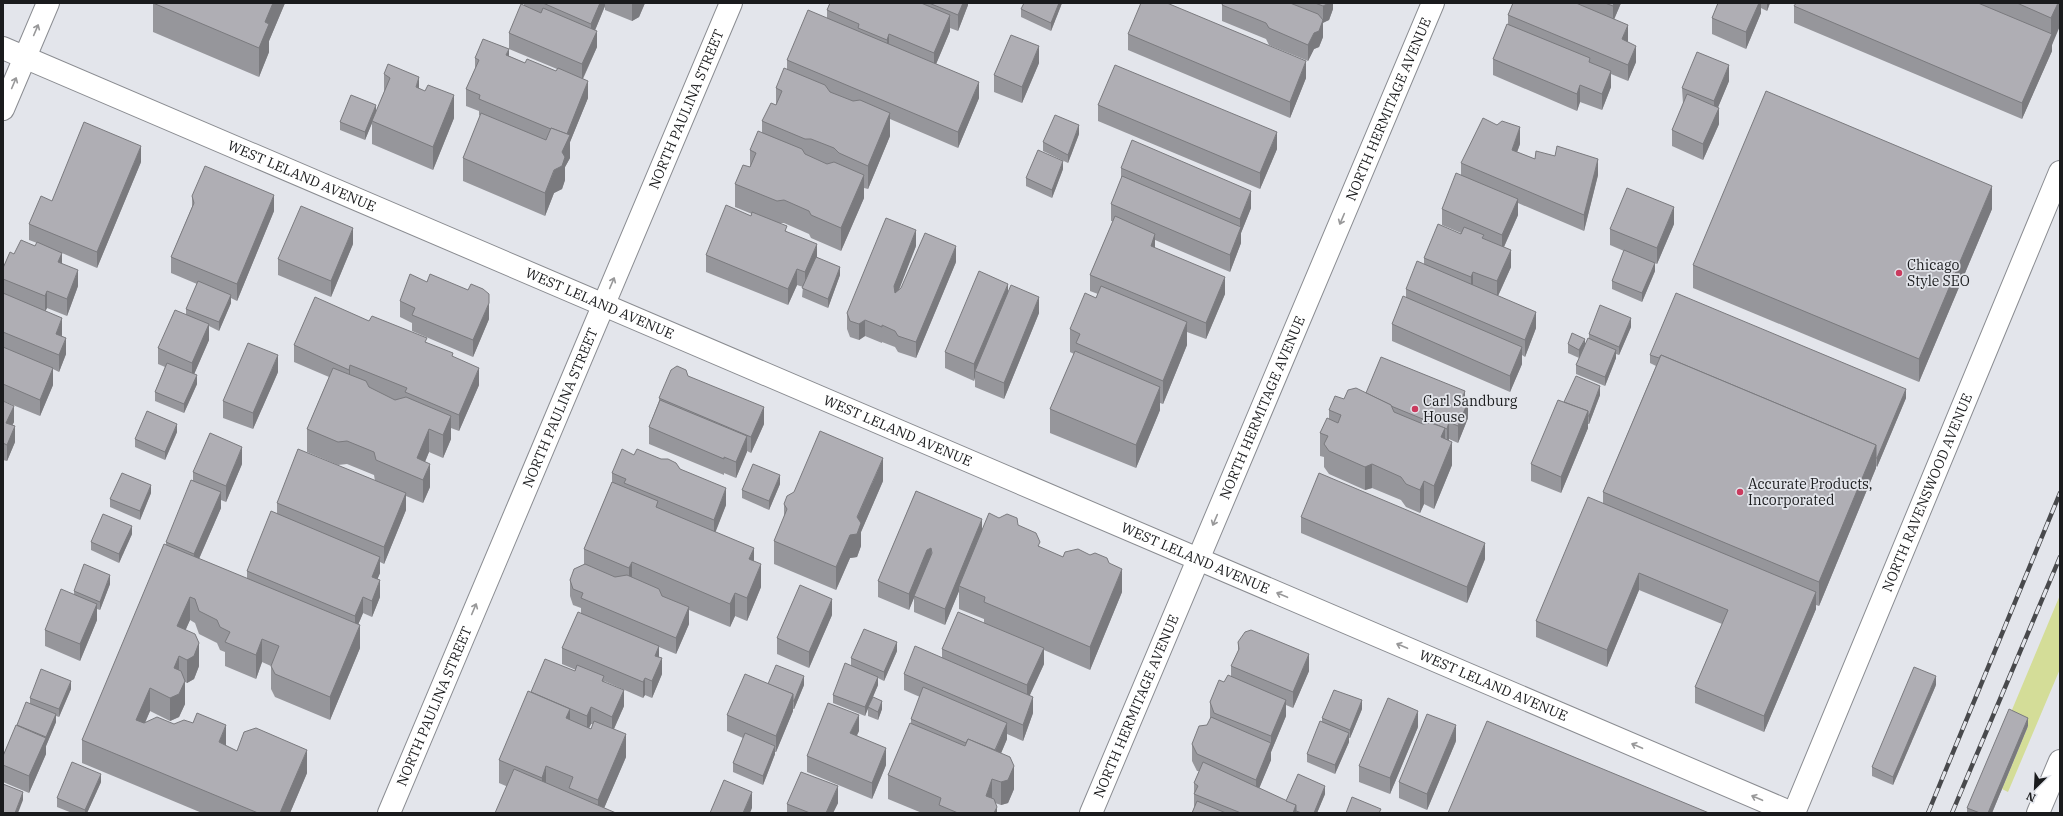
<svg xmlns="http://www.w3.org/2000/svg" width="2063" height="816" viewBox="0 0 2063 816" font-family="'IBM Plex Serif',serif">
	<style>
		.green { fill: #d4dd98 }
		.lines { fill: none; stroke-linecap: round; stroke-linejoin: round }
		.minor-casing { stroke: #8a8c91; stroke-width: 24 }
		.major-casing { stroke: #8a8c91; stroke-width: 24 }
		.minor { stroke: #fff; stroke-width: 22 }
		.major { stroke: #fff; stroke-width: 22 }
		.rail-casing { stroke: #48494c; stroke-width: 4.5 }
		.rail { stroke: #e3e5eb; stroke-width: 3; stroke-dasharray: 9; stroke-linecap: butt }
		.wall { fill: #96969b; fill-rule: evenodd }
		.shaded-wall { fill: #7a7a7e }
		.building { fill: #afaeb4; stroke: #7a7a7e }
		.oneway { stroke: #989899 }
		.poi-dot { fill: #ca3b5e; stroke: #e3e5eb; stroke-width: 1.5 }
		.labels { text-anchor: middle; stroke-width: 3.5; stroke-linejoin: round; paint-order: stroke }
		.street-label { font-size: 14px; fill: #1a1b1d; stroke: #e3e5eb }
		.poi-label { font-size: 14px; fill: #1a1b1d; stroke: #e3e5eb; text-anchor: start }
	</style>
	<rect width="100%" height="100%" fill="#e3e5eb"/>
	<polygon class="green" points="2060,595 2060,669 2008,792 2002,789 2028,726 2009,717"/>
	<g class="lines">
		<g class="minor-casing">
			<g id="minor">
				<path id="s1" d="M3 48 1792 813"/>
				<path id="s2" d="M389 813 731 3"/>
				<path id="s3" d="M1091 813 1433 3"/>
				<path id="s4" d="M1794 813 2060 172"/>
				<polyline points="2038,813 2060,761"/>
			</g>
		</g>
		<g class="major-casing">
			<polyline id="major" points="3,109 48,3"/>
		</g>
		<use href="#minor" class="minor"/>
		<use href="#major" class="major"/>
		<g class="rail-casing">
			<g id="rail">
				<polyline points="1928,813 2060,493"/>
				<polyline points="1952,813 2060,557"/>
			</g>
		</g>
		<use href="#rail" class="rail"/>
	</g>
	<g class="wall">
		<polygon points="153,3 285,3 269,41 269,52 259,77 153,32"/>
		<polygon points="524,3 645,3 639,17 632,21 605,10 605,6 595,30 597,47 583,79 588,98 570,142 570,158 565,167 565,180 562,189 554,193 545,216 463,181 463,158 480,116 479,115 479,111 466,106 466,89 475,69 475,58 509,56 525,63 556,71 557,69 509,49 509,33 524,6"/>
		<polygon points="830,3 968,3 968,5 958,31 950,28 950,31 936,64 979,98 958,148 890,119 890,136 868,189 864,188 864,198 841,251 811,238 809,234 784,223 780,223 787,232 817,257 840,275 828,308 802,297 803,287 797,285 788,305 706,272 706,255 751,216 752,214 735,207 735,184 750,167 750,150 762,133 762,121 776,105 776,88 787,69 787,60 827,18 827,10"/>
		<polygon points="1062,3 1051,31 1021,17 1021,9"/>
		<polygon points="1223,3 1333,3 1333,9 1329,20 1323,22 1323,37 1319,47 1314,49 1308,61 1269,45 1266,39 1222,21 1222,5"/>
		<polygon points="1513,3 1621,3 1614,19 1628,41 1628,42 1636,62 1628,81 1611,74 1611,87 1602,110 1580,102 1577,111 1493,75 1493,59 1508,25 1508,15"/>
		<polygon points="1718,3 1770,3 1767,11 1761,8 1761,13 1746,49 1712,34 1712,18"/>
		<polygon points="1796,3 2060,3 2052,45 2052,51 2022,119 1794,23 1794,6"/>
		<polygon points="1128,34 1306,78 1290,118 1128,50"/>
		<polygon points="1039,63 1022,103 994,92 994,75"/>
		<polygon points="384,74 419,88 454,118 433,170 372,144 372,123 365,140 340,130 340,122 376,112 384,92"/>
		<polygon points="1729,81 1718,107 1719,124 1703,160 1672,146 1672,130 1683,104 1682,88"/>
		<polygon points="1098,105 1277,149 1260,189 1098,121"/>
		<polygon points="1079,134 1068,163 1043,151 1043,142"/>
		<polygon points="1520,144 1517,152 1535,159 1598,175 1584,231 1518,203 1518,215 1504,247 1511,267 1498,296 1536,328 1525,357 1522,355 1522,364 1510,392 1392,341 1392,324 1406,298 1406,289 1424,264 1424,258 1461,233 1442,225 1442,209 1461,175 1461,163"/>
		<polygon points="141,162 97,268 62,253 62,263 78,286 67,316 47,308 45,311 62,335 62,336 66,354 59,372 53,369 53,385 40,416 3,401 3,268 14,254 35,246 37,243 29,240 29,224 52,201"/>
		<polygon points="1121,168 1251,208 1241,233 1241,243 1230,272 1155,240 1155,248 1225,294 1206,339 1187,332 1187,345 1163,404 1160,403 1160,410 1136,468 1050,433 1050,409 1074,354 1070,352 1070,329 1096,298 1098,294 1090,291 1090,275 1113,221 1111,221 1111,204 1121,179"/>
		<polygon points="1063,169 1052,198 1026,186 1026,178"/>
		<polygon points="192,196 274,211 237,301 231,298 231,303 219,331 209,326 209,340 194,374 197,384 184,413 155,401 155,392 165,367 158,364 158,348 186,315 186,309 197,284 171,273 171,257 192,207"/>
		<polygon points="1992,209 1919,382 1693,288 1693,265"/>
		<polygon points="1674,224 1657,264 1655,263 1655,271 1642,302 1612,289 1612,281 1624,251 1610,245 1610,229"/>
		<polygon points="353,244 331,297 278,275 278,259"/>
		<polygon points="916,246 898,290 956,262 916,358 898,352 895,347 882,342 882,343 865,336 859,340 850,337 847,329 847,313"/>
		<polygon points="1008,293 1039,313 1004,399 975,387 975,377 974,381 945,368 945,352"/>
		<polygon points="400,301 489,319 473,357 412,331 412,323 400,317"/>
		<polygon points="369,321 427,343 453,357 479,385 459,431 451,428 451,439 443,458 429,452 425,462 430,487 423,503 406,496 406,510 384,564 380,562 380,573 377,579 380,597 372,617 363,613 358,625 360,648 330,720 275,697 271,689 271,666 262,662 256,679 225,666 225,652 220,650 217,643 199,634 195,623 190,620 185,630 199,666 194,679 187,683 185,682 185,704 179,717 170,721 150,711 145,723 174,724 226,746 237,751 307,773 290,813 202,813 82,763 82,740 166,545 166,542 193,480 193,472 242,464 226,502 221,500 221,508 199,559 247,579 247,571 277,513 277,503 375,481 374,475 347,464 338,465 307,452 307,429 329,377 294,362 294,345"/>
		<polygon points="1631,327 1619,355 1616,354 1616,358 1605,386 1576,374 1576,365 1579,358 1568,353 1568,344 1585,346 1589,338 1589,334"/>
		<polygon points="1650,355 1906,398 1877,467 1876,466 1876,468 1819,606 1816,605 1816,609 1764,732 1695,703 1695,687 1722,624 1639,590 1607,667 1536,637 1536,621 1603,503 1603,492 1656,366 1650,363"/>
		<polygon points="278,372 253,429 223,418 223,401"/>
		<polygon points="1366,393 1465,401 1468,418 1458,443 1449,439 1448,441 1452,465 1434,509 1424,504 1420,513 1406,507 1401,500 1372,488 1365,490 1329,474 1324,467 1324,457 1320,456 1320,433 1329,419 1329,410 1344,399"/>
		<polygon points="1600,395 1589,424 1588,424 1588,428 1561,493 1531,481 1531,464 1564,402"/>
		<polygon points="659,398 764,424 751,453 747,451 736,478 724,473 724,475 649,444 649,427 659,401"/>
		<polygon points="3,401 14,422 12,425 15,442 7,461 3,460"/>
		<polygon points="177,432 165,460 135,447 135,439"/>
		<path d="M634 455 680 469 726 505 715 532 754 561 761 587 747 621 735 616 730 627 689 610V624L676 654 659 647V657L662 674 652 698 645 695 643 698 604 681 624 706 614 729 626 757 604 808 506 786 499 783V760L531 692 575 671 576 670 562 664V648L581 614V608L573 605 570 596V580L584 564V549L612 482V473ZM591 724H593L591 729 589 728Z"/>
		<polygon points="883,481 861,532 861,546 857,557 850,558 836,590 774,564 774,541 784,518 784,504"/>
		<polygon points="780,484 769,510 742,498 742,490"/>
		<polygon points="916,491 982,530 999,518 1018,525 1040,547 1122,592 1090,670 1044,650 1044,664 1030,695 1033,713 1023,741 1007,734 1007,739 1001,753 1014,789 1008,803 1001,805 995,803 997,813 922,813 888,799 888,775 911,724 911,719 920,697 904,690 904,674 942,657 942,649 984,623 984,619 959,609 959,591 945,625 914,612 914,597 909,610 878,597 878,581"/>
		<polygon points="151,493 140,520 110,507 110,499"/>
		<polygon points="1301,517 1485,559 1467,603 1301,533"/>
		<polygon points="132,534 119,563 91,550 91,542"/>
		<polygon points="110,584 100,610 97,609 97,620 80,661 45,646 45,630 74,594 74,591"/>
		<polygon points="832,615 809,668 777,654 777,638"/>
		<polygon points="1238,642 1309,671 1293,708 1286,705 1286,716 1271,752 1271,760 1259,788 1286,801 1325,794 1317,813 1192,813 1194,808 1194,783 1199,771 1197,771 1192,761 1192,744 1207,725 1210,719 1210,702 1224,682 1231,676 1231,666 1238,651"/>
		<polygon points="897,651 884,681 878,678 878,685 869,705 882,709 878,720 868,716 868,707 865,716 833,703 833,695 851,666 851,658"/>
		<polygon points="768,684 804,685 794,709 793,709 793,711 776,752 775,752 775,754 763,785 733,772 733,763 743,738 727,731 727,715"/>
		<polygon points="1936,685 1893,785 1872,776 1872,767"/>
		<polygon points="71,689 59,717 56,716 56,722 46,746 46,754 29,793 3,782 3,756 17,725 30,703 30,698"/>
		<polygon points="1362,709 1350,738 1349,738 1349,742 1335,774 1307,762 1307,754 1322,722 1322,718"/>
		<polygon points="2028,726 1992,813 1967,813 1967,808"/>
		<polygon points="1418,727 1390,794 1359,782 1359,766"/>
		<polygon points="859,731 857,735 886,765 872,799 807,772 807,756"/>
		<polygon points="1456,741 1427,810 1399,798 1399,782"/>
		<polygon points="101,782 87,813 72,813 57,807 57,798"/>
		<polygon points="838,803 833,813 787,813 787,804"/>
	</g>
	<g class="shaded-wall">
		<polygon points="273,3 285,3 269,41 269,52 259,77 259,48 265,22"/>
		<polygon points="600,3 605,3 605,6 591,40 591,24"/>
		<polygon points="632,3 645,3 639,17 632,21"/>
		<polygon points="963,3 968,3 968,5 958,31 958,15"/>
		<polygon points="1059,3 1062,3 1051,31 1051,23"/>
		<polygon points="1329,3 1333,3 1333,9 1329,20 1323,23 1323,6"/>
		<polygon points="1614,3 1621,3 1613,22 1613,6"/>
		<polygon points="1759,3 1761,3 1761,13 1746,49 1746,32"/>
		<polygon points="1767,3 1770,3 1767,11"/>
		<polygon points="2058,3 2060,3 2060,26 2052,45 2052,51 2022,119 2022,103 2051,36 2051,18"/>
		<polygon points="950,15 950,31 934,69 934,53"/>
		<polygon points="1323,20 1323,37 1319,47 1314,49 1308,61 1308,45 1314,33"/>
		<polygon points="1628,25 1628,41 1622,55 1622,39"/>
		<polygon points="597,31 597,47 582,80 582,64"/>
		<polygon points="889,34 889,50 887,56 887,40"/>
		<polygon points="1039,46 1039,63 1022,103 1022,87"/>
		<polygon points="1636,46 1636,62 1628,81 1628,65"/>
		<polygon points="509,49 509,66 506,55"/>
		<polygon points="1306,61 1306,78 1290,118 1290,102"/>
		<polygon points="1729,65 1729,81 1714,117 1714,101"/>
		<polygon points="1611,71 1611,87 1602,110 1602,94"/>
		<polygon points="419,77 419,100 416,87"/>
		<polygon points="588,81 588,98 570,142 570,158 565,167 565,180 562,189 554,193 545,216 545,193 562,152 566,135"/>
		<polygon points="979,82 979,98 958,148 958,132"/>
		<polygon points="1580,85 1580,102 1577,111 1577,94"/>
		<polygon points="454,95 454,118 433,170 433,147"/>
		<polygon points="376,105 376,114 372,121 372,123 365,140 365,132"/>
		<polygon points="1719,108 1719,124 1703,160 1703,144"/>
		<polygon points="890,113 890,136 868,189 868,166"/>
		<polygon points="1079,125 1079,134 1068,163 1068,155"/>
		<polygon points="1520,127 1520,144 1512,166 1512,150"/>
		<polygon points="1277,132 1277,149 1260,189 1260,173"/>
		<polygon points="141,146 141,162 97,268 97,252"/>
		<polygon points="1598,159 1598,175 1584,231 1584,215"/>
		<polygon points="1063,161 1063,169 1052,198 1052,190"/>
		<polygon points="864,175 864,198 841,251 841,228"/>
		<polygon points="1992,186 1992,209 1919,382 1919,359"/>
		<polygon points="1251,191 1251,208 1241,233 1241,243 1230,272 1230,255 1240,230 1240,219"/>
		<polygon points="274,195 274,211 237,301 237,284"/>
		<polygon points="1518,199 1518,215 1502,251 1502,235"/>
		<polygon points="1674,207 1674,224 1657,264 1657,248"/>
		<polygon points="353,228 353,244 331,297 331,281"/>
		<polygon points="916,230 916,246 894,303 894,286"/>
		<polygon points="1155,234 1155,250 1151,246"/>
		<polygon points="817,244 817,261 805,288 805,272"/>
		<polygon points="956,246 956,262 916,358 916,342"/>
		<polygon points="1511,250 1511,267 1497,298 1497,281"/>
		<polygon points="62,253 62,269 58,262"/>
		<polygon points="1655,263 1655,271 1642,302 1642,293"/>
		<polygon points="840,267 840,275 828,308 828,299"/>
		<polygon points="797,269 797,285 788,305 788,289"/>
		<polygon points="78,270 78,286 67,316 67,299"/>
		<polygon points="1473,272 1473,288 1471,293 1471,277"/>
		<polygon points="1225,277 1225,294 1206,339 1206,323"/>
		<polygon points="1008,284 1008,300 975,371 975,377 974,381 974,364"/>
		<polygon points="47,291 47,308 45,312 45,296"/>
		<polygon points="231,295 231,303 219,331 219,322"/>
		<polygon points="1039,297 1039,313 1004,399 1004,383"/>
		<polygon points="489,303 489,319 473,357 473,340"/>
		<polygon points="1536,312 1536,328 1525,357 1525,340"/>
		<polygon points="62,318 62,335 56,350 56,334"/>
		<polygon points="1631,318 1631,327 1619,355 1619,347"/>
		<polygon points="865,320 865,336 859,340 859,324"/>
		<polygon points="1187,322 1187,345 1163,404 1163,381"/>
		<polygon points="209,324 209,340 192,379 192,363"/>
		<polygon points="66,338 66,354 59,372 59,355"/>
		<polygon points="1585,339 1585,347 1579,358 1579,350"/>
		<polygon points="1522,347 1522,364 1510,392 1510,376"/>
		<polygon points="1616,350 1616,358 1605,386 1605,377"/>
		<polygon points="278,355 278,372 253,429 253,413"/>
		<polygon points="350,365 350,381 349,386 349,370"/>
		<polygon points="53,368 53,385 40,416 40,400"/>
		<polygon points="479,368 479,385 459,431 459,415"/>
		<polygon points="197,375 197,384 184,413 184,404"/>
		<polygon points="1600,386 1600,395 1589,424 1589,416"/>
		<polygon points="1160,387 1160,410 1136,468 1136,445"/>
		<polygon points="1906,389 1906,398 1877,467 1877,458"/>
		<polygon points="1465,391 1465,408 1462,399"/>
		<polygon points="1468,402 1468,418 1458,443 1458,426"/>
		<polygon points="14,406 14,422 6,439 6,423"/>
		<polygon points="764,407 764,424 751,453 751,437"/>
		<polygon points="1588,411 1588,428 1561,493 1561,477"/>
		<polygon points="451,416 451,439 443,458 443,435"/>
		<polygon points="1449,422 1449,439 1447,445 1447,429"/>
		<polygon points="177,424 177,432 165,460 165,452"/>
		<polygon points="15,426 15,442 7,461 7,445"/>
		<polygon points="1445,428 1445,451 1441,437"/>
		<polygon points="429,429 429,452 418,478 417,458"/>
		<polygon points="747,436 747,452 736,478 736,462"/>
		<polygon points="1452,442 1452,465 1434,509 1434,486"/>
		<polygon points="1876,445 1876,468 1819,606 1819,582"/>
		<polygon points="242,447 242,464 226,502 226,486"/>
		<polygon points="883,458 883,481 861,532 861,546 857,557 850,558 836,590 836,567"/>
		<polygon points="430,464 430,487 423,503 423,480"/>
		<polygon points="1372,464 1372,488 1365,490 1365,467"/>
		<polygon points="780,475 780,484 769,510 769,501"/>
		<polygon points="1424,481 1424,504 1420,513 1420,490"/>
		<polygon points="151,485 151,493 140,520 140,511"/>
		<polygon points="726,488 726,505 714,536 714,520"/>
		<polygon points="221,492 221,508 194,570 194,554"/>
		<polygon points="406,493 406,510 384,564 384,547"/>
		<polygon points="982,519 982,535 959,586 959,591 945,625 945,609"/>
		<polygon points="132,526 132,534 119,563 119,554"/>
		<polygon points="1485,543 1485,559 1467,603 1467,587"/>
		<polygon points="754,548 754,571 749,559"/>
		<polygon points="931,548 931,564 927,567 909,610 909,594 927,550"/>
		<polygon points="380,557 380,573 372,593 372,577"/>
		<polygon points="632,562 632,586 629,591 629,568"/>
		<polygon points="761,564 761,587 747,621 747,598"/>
		<polygon points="1122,569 1122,592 1090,670 1090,647"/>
		<polygon points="1639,573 1639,590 1607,667 1607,650"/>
		<polygon points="110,575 110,584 100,610 100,602"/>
		<polygon points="380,580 380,597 372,617 372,601"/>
		<polygon points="1816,592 1816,609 1764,732 1764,716"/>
		<polygon points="735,593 735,616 730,627 730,604"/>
		<polygon points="190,597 190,620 177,650 177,626"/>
		<polygon points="363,597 363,613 355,632 355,616"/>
		<polygon points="832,599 832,615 809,668 809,652"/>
		<polygon points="97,604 97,620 80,661 80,644"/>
		<polygon points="689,607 689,624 676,654 676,638"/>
		<polygon points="360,625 360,648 330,720 330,697"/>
		<polygon points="262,639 262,662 256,679 256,655"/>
		<polygon points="897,642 897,651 884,681 884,672"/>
		<polygon points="199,643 199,666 194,679 187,683 187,660"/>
		<polygon points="659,646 659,662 655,656"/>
		<polygon points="1044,648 1044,664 1027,701 1027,685"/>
		<polygon points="1309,654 1309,671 1293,708 1293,692"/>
		<polygon points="179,656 179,679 174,668"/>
		<polygon points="662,658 662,674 652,698 652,681"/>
		<polygon points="804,676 804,685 794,709 794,701"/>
		<polygon points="1936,676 1936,685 1893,785 1893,777"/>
		<polygon points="878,677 878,685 865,716 865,707"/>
		<polygon points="645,678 645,695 643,698 643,682"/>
		<polygon points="71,681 71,689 59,717 59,709"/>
		<polygon points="185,681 185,704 179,717 170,721 170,698"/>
		<polygon points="150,688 150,711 136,743 136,720"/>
		<polygon points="624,690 624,706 612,733 612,717"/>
		<polygon points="793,694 793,711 776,752 776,736"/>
		<polygon points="1033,697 1033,713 1023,741 1023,725"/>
		<polygon points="1286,700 1286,716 1271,752 1271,736"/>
		<polygon points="1362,700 1362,709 1350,738 1350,730"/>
		<polygon points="882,701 882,709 878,720 878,712"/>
		<polygon points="591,707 591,724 587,732 587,716"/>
		<polygon points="570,709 570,732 566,718"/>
		<polygon points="1418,711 1418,727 1390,794 1390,778"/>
		<polygon points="56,714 56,722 46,746 46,754 29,793 29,776"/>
		<polygon points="859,715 859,731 850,749 850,733"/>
		<polygon points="2028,718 2028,726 1992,813 1988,813"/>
		<polygon points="1007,723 1007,739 994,770 994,754"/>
		<polygon points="226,725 226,748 219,742"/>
		<polygon points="1456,725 1456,741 1427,810 1427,794"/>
		<polygon points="1349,733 1349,742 1335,774 1335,765"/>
		<polygon points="626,734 626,757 602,813 598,813 598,800"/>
		<polygon points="1271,743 1271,760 1256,796 1256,780"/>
		<polygon points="775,746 775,754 763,785 763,776"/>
		<polygon points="886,748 886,765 872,799 872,783"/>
		<polygon points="307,750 307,773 290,813 280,813"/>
		<polygon points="546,766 546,789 542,801 542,778"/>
		<polygon points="1014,766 1014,789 1008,803 1001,805 1001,782"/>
		<polygon points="101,774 101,782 87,813 85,813 85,810"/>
		<polygon points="992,779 992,802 986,796"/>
		<polygon points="838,786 838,803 833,813 826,813"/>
		<polygon points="1325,786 1325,794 1317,813 1314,813"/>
		<polygon points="23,792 23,800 18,813 15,813"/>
		<polygon points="752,792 752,808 750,813 743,813"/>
		<polygon points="1296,805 1296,813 1293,813"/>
		<polygon points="997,807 997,813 994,813"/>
	</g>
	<g class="building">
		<polygon points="153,3 273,3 265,22 269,24 259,48"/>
		<polygon points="543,3 600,3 591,24"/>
		<polygon points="830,3 921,3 950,15 934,53 889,34 887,40 858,28 859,24 827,10"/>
		<polygon points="929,3 963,3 958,15"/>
		<polygon points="1024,3 1059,3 1051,23 1021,9"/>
		<polygon points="1141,3 1167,3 1306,61 1290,102 1128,34"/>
		<polygon points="1223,3 1290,3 1318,14 1323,20 1319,31 1314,33 1308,45 1269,28 1266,23 1222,5"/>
		<polygon points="1315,3 1329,3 1323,6"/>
		<polygon points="1513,3 1576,3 1628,25 1622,39 1636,46 1628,65 1508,15"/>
		<polygon points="1605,3 1614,3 1613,6"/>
		<polygon points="1718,3 1759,3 1746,32 1712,18"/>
		<polygon points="1796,3 1978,3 2052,34 2022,103 1794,6"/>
		<polygon points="2017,3 2058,3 2051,18"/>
		<polygon points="521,4 541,13 543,8 597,31 582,64 509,33"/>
		<polygon points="808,10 979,82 958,132 787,60"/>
		<polygon points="1507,24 1590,58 1589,62 1611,71 1602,94 1580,85 1577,94 1493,59"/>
		<polygon points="1011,35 1039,46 1022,87 994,75"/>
		<polygon points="483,39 509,49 506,55 525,63 527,59 556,71 558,68 588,81 567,134 551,128 551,129 479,99 480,95 466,89 479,60 475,58"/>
		<polygon points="1697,52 1729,65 1714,101 1682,88"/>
		<polygon points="388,64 419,77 416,87 425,91 428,85 454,95 433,147 372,121 390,78 384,74"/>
		<polygon points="1115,65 1277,132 1260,173 1098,105"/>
		<polygon points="784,68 825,85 830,92 853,101 860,100 890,113 868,166 839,153 834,148 811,139 805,139 762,121 771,103 776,105 782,91 776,88"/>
		<polygon points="1766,91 1992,186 1919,359 1693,265"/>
		<polygon points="1687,94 1719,108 1703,144 1672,130"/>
		<polygon points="351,95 376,105 365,132 340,122"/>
		<polygon points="481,113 546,140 551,128 570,135 562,152 565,157 562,166 554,170 545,193 463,158"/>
		<polygon points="1055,115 1079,125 1068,155 1043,142"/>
		<polygon points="1483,118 1497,125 1502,121 1520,127 1512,150 1535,159 1536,151 1555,156 1557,146 1598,159 1584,215 1461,163"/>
		<polygon points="84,122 141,146 97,252 29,224 41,196 52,201"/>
		<polygon points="758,131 802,149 805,154 827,164 834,162 864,175 841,228 811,215 809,211 784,200 777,201 735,184 743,165 750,167 756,153 750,150"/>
		<polygon points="1132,140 1251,191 1240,219 1121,168"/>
		<polygon points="1038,150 1063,161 1052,190 1026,178"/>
		<polygon points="205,166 274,195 237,284 171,257 194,203 192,196"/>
		<polygon points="1456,173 1518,199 1502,235 1442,209"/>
		<polygon points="1122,176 1241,227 1230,255 1111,204"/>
		<polygon points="1627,188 1674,207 1657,248 1610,229"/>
		<polygon points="726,205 751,216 752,212 787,226 785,231 817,244 805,272 797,269 788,289 706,255"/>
		<polygon points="301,206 353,228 331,281 278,259"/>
		<polygon points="1115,216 1155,234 1151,246 1225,277 1206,323 1090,275"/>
		<polygon points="886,218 916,230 894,286 895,293 901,288 925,233 956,246 916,342 898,336 895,331 882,325 882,327 865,320 859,324 850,321 847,313"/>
		<polygon points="1438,224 1461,234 1464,227 1484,235 1482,238 1511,250 1497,281 1473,272 1471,277 1424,258"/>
		<polygon points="21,240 35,246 37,242 62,253 58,262 78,270 67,299 47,291 45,296 3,279 3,268 10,252 14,254"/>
		<polygon points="1624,250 1655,263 1642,293 1612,281"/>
		<polygon points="816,257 840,267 828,299 802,288"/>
		<polygon points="1417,261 1536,312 1525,340 1406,289"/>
		<polygon points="979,271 1008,284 974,364 945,352"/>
		<polygon points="410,274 427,282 430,274 468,290 471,284 483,289 489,294 489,303 473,340 412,315 415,308 400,301"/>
		<polygon points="198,281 231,295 219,322 186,309"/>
		<polygon points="1011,285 1039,297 1004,383 975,371"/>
		<polygon points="1101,286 1187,322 1163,381 1076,343 1080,334 1070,329 1085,293 1096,298"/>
		<polygon points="3,293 62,318 56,334 66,338 59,355 3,332"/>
		<polygon points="1676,293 1906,389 1877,458 1876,458 1876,445 1661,355 1659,358 1650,355"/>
		<polygon points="1403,296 1522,347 1510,376 1392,324"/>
		<polygon points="315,297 369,321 372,316 427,338 425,342 453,353 452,356 479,368 459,415 405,392 407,388 350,365 349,370 294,345"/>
		<polygon points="1600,305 1631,318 1619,347 1589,334"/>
		<polygon points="175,310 209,324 192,363 158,348"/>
		<polygon points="1572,333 1585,339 1579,350 1568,344"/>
		<polygon points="1588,338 1616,350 1605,377 1576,365"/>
		<polygon points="248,343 278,355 253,413 223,401"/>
		<polygon points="3,347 53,368 40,400 3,384"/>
		<polygon points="1075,351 1160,387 1136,445 1050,409"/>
		<polygon points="1661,355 1876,445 1819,582 1603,492"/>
		<polygon points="1381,357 1465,391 1462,399 1468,402 1458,426 1449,422 1447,429 1391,406 1391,405 1366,393"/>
		<polygon points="167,363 197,375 184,404 155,392"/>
		<polygon points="677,366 686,370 688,376 764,407 751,437 659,398 671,370"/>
		<polygon points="333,368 366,381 369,387 395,400 406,397 451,416 443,435 429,429 417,458 430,464 423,480 376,460 374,452 347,441 338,442 307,429"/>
		<polygon points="1576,376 1600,386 1589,416 1588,416 1588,411 1564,402"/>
		<polygon points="1356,388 1391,405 1394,412 1423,424 1431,423 1445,428 1441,437 1452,442 1434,486 1424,481 1420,490 1406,484 1401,477 1372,464 1365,467 1329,451 1324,444 1328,436 1320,433 1327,418 1338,423 1341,415 1329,410 1335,396 1344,399 1348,390"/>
		<polygon points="660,400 747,436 736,462 724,457 724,459 649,427"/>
		<polygon points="1558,400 1588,411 1561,477 1531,464"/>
		<polygon points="3,401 14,406 6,423 15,426 7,445 3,443"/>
		<polygon points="147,411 177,424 165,452 135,439"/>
		<polygon points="820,431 883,458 857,517 861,523 857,534 850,535 836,567 774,541 787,509 784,504 787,496 794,492"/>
		<polygon points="210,433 242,447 226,486 193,472"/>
		<polygon points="298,449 406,493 384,547 277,503"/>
		<polygon points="622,449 634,455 637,449 661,459 668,459 676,463 680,469 726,488 714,520 624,483 626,479 612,473"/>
		<polygon points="753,464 780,475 769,501 742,490"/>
		<polygon points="122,473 151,485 140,511 110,499"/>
		<polygon points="1319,473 1485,543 1467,587 1301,517"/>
		<polygon points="191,480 221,492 194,554 166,542"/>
		<polygon points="612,482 658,501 656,507 754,548 749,559 761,564 747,598 735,593 730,604 632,562 629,568 584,549"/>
		<polygon points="916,491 982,519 945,609 914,596 932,553 931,548 927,550 909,594 878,581"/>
		<polygon points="1588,497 1816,592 1764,716 1695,687 1728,610 1639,573 1607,650 1536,621"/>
		<polygon points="271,511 380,557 372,577 380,580 372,601 363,597 355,616 247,571"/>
		<polygon points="989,513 999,518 1007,514 1017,518 1018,525 1036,533 1040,542 1038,546 1063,557 1065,552 1078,549 1090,555 1095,553 1107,558 1109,563 1122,569 1090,647 984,602 985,597 959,586"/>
		<polygon points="103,514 132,526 119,554 91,542"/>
		<polygon points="164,544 360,625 330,697 275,674 271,666 279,646 262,639 256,655 225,642 230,632 220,627 217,620 199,611 195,599 190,597 177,626 195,634 199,643 194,656 187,660 179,656 174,668 181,671 185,681 179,694 170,698 150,688 136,720 144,723 157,717 174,724 184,720 193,723 197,713 226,725 219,742 237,751 244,732 256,728 307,750 280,813 258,813 82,740"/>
		<polygon points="84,564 110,575 100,602 74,591"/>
		<polygon points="585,564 615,577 627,575 659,589 662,596 689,607 676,638 581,598 583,593 573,589 570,580 574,569"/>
		<polygon points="800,585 832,599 809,652 777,638"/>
		<polygon points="61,589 97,604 80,644 45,630"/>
		<polygon points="578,612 659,646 655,656 662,658 652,681 645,678 643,682 562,648"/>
		<polygon points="958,612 1044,648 1027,685 942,649"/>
		<polygon points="864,629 897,642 884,672 851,658"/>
		<polygon points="1251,630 1309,654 1293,692 1231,666 1239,649 1238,642 1245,632"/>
		<polygon points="915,646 1033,697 1023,725 904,674"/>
		<polygon points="545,659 575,671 577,665 604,676 602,681 624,690 612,717 591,707 587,716 531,692"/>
		<polygon points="845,663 878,677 865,707 833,695"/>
		<polygon points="776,665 804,676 794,701 793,701 793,694 768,684"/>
		<polygon points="1914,667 1936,676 1893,777 1872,767"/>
		<polygon points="41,669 71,681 59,709 30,698"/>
		<polygon points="745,674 793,694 776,736 727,715"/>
		<polygon points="1228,675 1286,700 1271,736 1214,713 1210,702 1219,680 1224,682"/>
		<polygon points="923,687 1007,723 995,750 968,739 966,743 911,719"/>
		<polygon points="1334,690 1362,700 1350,730 1322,718"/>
		<polygon points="528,691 570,709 566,718 591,729 594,721 626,734 598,800 569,788 573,777 546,766 542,778 499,760"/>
		<polygon points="873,697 882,701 878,712 868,707"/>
		<polygon points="1388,698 1418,711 1390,778 1359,766"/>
		<polygon points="26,702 56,714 46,737 17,725"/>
		<polygon points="828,703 859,715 850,733 886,748 872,783 807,756"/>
		<polygon points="2009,709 2028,718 1988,813 1980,813 1967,808"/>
		<polygon points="1427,714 1456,725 1427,794 1399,782"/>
		<polygon points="1211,717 1271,743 1256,780 1197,754 1192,744 1199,726 1207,725"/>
		<polygon points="1320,721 1349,733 1335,765 1307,754"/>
		<polygon points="1487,721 1709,813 1448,813"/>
		<polygon points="910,723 965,746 968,739 1010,757 1014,766 1008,780 1001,782 992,779 986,796 994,799 997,807 994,813 958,813 939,805 941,798 888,775"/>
		<polygon points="16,725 46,738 29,776 3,765 3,756"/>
		<polygon points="745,733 775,746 763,776 733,763"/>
		<polygon points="72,762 101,774 85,810 57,798"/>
		<polygon points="1203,762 1296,805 1293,813 1241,813 1194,794 1198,786 1194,783"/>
		<polygon points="514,769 616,813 495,813"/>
		<polygon points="801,772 838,786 826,813 810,813 787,804"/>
		<polygon points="1298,774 1325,786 1314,813 1302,813 1296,811 1296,805 1286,801"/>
		<polygon points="724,780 752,792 743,813 710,813"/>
		<polygon points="3,784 23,792 15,813 3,813"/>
		<polygon points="1352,797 1381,809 1379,813 1346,813"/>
		<polygon points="1197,801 1226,813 1192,813"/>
	</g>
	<defs><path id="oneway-shaft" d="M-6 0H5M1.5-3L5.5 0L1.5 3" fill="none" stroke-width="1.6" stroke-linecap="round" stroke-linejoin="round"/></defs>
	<g class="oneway">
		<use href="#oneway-shaft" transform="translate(36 30) rotate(-67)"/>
		<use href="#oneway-shaft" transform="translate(14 83) rotate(-67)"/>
		<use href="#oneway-shaft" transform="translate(1342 219) rotate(113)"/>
		<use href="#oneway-shaft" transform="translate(612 283) rotate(-67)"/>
		<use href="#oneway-shaft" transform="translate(1215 520) rotate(113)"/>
		<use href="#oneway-shaft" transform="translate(1282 595) rotate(-157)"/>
		<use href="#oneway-shaft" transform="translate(474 609) rotate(-67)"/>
		<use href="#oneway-shaft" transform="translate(1402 646) rotate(-157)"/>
		<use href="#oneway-shaft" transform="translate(1637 746) rotate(-157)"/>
		<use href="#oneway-shaft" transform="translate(1757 798) rotate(-157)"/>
	</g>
	<g class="poi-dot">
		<circle cx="1899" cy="273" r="4"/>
		<circle cx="1415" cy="409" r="4"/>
		<circle cx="1740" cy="492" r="4"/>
	</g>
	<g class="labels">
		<g class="street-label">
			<text dy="5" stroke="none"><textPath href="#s2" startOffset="764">NORTH PAULINA STREET</textPath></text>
			<text dy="5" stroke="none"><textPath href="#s3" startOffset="764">NORTH HERMITAGE AVENUE</textPath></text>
			<text dy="5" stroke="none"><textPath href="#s1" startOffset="325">WEST LELAND AVENUE</textPath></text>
			<text dy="5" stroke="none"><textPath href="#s1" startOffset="649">WEST LELAND AVENUE</textPath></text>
			<text dy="5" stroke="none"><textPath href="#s2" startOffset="440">NORTH PAULINA STREET</textPath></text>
			<text dy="5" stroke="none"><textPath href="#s3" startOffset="440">NORTH HERMITAGE AVENUE</textPath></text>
			<text dy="5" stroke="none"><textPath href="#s1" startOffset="973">WEST LELAND AVENUE</textPath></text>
			<text dy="5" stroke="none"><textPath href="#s4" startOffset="347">NORTH RAVENSWOOD AVENUE</textPath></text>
			<text dy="5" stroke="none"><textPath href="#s1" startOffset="1297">WEST LELAND AVENUE</textPath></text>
			<text dy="5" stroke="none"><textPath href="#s1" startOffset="1621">WEST LELAND AVENUE</textPath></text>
			<text dy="5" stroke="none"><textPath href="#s2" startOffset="116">NORTH PAULINA STREET</textPath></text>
			<text dy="5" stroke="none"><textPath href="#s3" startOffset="116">NORTH HERMITAGE AVENUE</textPath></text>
		</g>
		<g class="poi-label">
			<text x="1907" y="270">Chicago<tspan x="1907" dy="16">Style SEO</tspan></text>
			<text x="1423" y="406">Carl Sandburg<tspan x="1423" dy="16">House</tspan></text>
			<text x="1748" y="489">Accurate Products,<tspan x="1748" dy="16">Incorporated</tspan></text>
		</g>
	</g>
	<rect width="2063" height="816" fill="none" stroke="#1a1b1d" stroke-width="8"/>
	<g transform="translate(2035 788) rotate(204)" stroke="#e3e5eb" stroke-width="3" paint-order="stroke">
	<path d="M0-3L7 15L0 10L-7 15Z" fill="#1a1b1d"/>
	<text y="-6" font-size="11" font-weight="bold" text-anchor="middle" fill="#1a1b1d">N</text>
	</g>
</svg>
